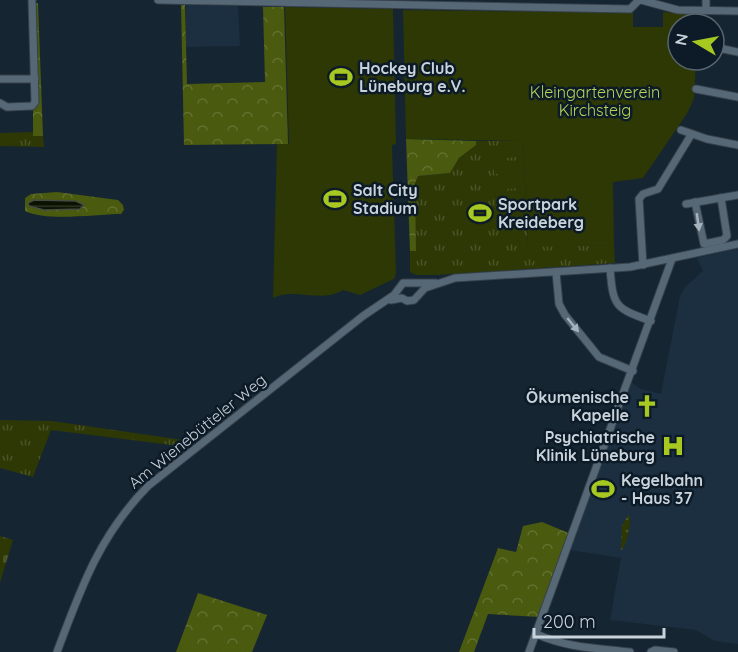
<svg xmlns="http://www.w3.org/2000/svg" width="738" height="652" viewBox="0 0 738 652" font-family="Quicksand,sans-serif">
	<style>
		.built { fill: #1b2f40 }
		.grass { fill: url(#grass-tufts) }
		.forest { fill: url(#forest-crowns); fill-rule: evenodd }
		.cemetery { fill: url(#cemetery-stones) }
		.park { fill: url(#park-dots) }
		.garden { fill: #2d3805 }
		.water { fill: url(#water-rules); stroke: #454c42; stroke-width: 1.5 }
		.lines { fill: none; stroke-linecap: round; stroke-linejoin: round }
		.minor-casing { stroke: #36414b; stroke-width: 9 }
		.minor { stroke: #566876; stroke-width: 7 }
		.oneway { fill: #a6b3bd }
		.labels { text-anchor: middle; stroke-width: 5; stroke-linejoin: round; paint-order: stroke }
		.poi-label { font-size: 16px; font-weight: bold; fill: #c9d3db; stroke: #0c1b27; text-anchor: start }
		.park-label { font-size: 16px; fill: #b5d458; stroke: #0c1b27 }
		.street-label { font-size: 16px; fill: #c9d3db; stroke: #0c1b27 }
	</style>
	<defs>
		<pattern id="grass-tufts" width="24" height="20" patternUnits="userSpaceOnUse" patternTransform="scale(1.5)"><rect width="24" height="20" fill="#2d3805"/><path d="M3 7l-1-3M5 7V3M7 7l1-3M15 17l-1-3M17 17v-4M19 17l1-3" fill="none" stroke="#4a5429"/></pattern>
		<pattern id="forest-crowns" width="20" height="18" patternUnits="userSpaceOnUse" patternTransform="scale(1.5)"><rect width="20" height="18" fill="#4a5a0e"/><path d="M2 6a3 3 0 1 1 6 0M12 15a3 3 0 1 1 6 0" fill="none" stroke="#637130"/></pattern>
		<pattern id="cemetery-stones" width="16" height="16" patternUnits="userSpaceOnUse" patternTransform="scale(1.5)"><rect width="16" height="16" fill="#2d3805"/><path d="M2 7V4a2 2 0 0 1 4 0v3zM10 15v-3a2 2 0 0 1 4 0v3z" fill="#4a5429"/></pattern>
		<pattern id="park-dots" width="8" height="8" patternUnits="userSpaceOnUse" patternTransform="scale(1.5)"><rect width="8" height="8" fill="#2d3805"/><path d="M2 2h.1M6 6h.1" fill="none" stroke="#4a5429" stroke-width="1.8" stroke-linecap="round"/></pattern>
		<pattern id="water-rules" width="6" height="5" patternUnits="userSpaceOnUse" patternTransform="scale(1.5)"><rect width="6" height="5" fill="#0c1200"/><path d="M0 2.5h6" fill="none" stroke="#2e3425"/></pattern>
	</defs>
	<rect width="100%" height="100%" fill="#152531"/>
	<g class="built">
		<polygon points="186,5 238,6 240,46 186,47"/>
		<polygon points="738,248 738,644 715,641 696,630 610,620 621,558 570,550 631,382 641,389 661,394 680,296 685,287 703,271 697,258"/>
	</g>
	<g class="grass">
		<polygon points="33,132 33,136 43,136 44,147 0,146 0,133"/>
		<polygon points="476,141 523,141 528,246 614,245 615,263 436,275 416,275 410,272 410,251 416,251 414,183 418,176 450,173 459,158 475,145"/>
		<polygon points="0,420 52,421 190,441 180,446 51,430 33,477 0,468"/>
	</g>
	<g class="forest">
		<polygon points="35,3 38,3 43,136 33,136 33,108 37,104"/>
		<polygon points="181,5 185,5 187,84 265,82 263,7 284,7 288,144 184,145"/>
		<polygon points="406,139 476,141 476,145 459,158 450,173 418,176 415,183 416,251 410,251"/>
		<path d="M57 192 118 200 123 205 124 210 121 214C96 214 47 222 25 211V198L31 194ZM34 200 76 201 80 209 44 210Z"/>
		<polygon points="542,522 571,534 540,617 488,614 474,652 459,652 498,548 516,552 523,526"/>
		<polygon points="198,593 267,615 252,652 176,652"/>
	</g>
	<polygon class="cemetery" points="0,536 13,540 0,583"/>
	<path class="park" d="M629 514C632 522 627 545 621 551L622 525Z"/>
	<g class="garden">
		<path d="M285 7 393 9 396 144 392 145 396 273 394 279 360 295 343 290C320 304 296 287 273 298L277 144H289Z"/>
		<polygon points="403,10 633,13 633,27 663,27 663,12 696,15 696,24 678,24 678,60 696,60 694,98 688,112 643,178 613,182 614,245 528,247 523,141 406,139"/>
		<polygon points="516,145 517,157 493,159 492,147"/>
		<polygon points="517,161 518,173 494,174 493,162"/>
		<polygon points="518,177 519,188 495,190 494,178"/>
		<polygon points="519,192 520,204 496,206 495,194"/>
		<polygon points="520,208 521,220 497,221 496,209"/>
	</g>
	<polygon class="water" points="34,200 76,201 84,205 80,209 44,210 29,206 28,203"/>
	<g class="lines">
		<g class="minor-casing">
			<g id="minor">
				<polyline points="158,0 630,9 639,0"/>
				<polyline points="641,0 678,10 738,11"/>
				<polyline points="706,10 706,0"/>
				<polyline points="714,47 738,52"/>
				<polyline points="0,79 35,79"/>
				<polyline points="696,89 738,97"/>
				<polyline points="0,103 7,107 32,106 35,102 32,0"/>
				<polyline points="681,130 707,139 738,145"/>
				<polyline points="695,202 704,244 723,240 727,236 721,198"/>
				<polyline points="686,204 738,195"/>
				<polyline points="643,265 639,199 643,194 658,189 691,135"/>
				<path d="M610 268C613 307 615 308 651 321"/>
				<polyline points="556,272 559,304 565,315 599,357 633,371"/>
				<polyline points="391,300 402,298 407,301 414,300 425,288 455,278 630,267 738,244"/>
				<path d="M536 634C568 648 596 648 630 652"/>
				<path d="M57 652C81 588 99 536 148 486L363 316 394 295 403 283H436"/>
				<polyline points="529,652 672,259"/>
				<polyline points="651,652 655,650 674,652"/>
			</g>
		</g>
		<use href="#minor" class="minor"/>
	</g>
	<defs><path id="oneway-solid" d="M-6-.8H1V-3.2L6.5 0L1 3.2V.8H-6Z" transform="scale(1.5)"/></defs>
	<g class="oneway">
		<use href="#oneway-solid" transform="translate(698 222) rotate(82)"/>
		<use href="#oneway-solid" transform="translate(573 325) rotate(51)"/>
	</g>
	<defs>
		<g id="stadium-bare" transform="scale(1.8)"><path d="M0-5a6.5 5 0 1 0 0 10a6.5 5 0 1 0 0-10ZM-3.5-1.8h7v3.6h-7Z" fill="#a6c821" stroke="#0c1b27" stroke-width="2.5" paint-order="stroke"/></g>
		<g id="church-bare" transform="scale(1.8)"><path d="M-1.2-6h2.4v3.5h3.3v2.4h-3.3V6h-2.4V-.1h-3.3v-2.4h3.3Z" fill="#a6c821" stroke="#0c1b27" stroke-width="2.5" paint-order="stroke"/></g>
		<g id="hospital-bare" transform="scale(1.8)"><path d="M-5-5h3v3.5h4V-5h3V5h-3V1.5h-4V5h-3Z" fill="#a6c821" stroke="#0c1b27" stroke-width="2.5" paint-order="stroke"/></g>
	</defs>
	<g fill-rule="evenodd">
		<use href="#stadium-bare" x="341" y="77"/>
		<use href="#stadium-bare" x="335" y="199"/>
		<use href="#stadium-bare" x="480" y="213"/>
		<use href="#church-bare" x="647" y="406"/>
		<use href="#hospital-bare" x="673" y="446"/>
		<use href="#stadium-bare" x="603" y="489"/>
	</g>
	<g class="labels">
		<g class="poi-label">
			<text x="359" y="74">Hockey Club<tspan x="359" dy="18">Lüneburg e.V.</tspan></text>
			<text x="353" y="196">Salt City<tspan x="353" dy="18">Stadium</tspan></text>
			<text x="498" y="210">Sportpark<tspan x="498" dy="18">Kreideberg</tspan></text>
			<text x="629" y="403" text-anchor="end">Ökumenische<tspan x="629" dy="18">Kapelle</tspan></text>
			<text x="655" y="443" text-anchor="end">Psychiatrische<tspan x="655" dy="18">Klinik Lüneburg</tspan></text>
			<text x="621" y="486">Kegelbahn<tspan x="621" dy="18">- Haus 37</tspan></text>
		</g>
		<g class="park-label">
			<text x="595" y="98">Kleingartenverein<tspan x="595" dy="18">Kirchsteig</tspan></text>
		</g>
		<g class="street-label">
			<text transform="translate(197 431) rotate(-39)" y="6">Am Wienebütteler Weg</text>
		</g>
	</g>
	<g transform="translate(696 42) rotate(280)"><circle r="28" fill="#0c1b27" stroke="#58656f" stroke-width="1.5"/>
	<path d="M0-4.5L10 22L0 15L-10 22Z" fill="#a6c821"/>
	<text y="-9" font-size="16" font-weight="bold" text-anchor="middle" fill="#c9d3db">N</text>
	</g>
	<path d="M534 628v9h130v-9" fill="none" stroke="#c9d3db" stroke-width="3"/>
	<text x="543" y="628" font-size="18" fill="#c9d3db" stroke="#0c1b27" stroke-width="4.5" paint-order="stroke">200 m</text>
</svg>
